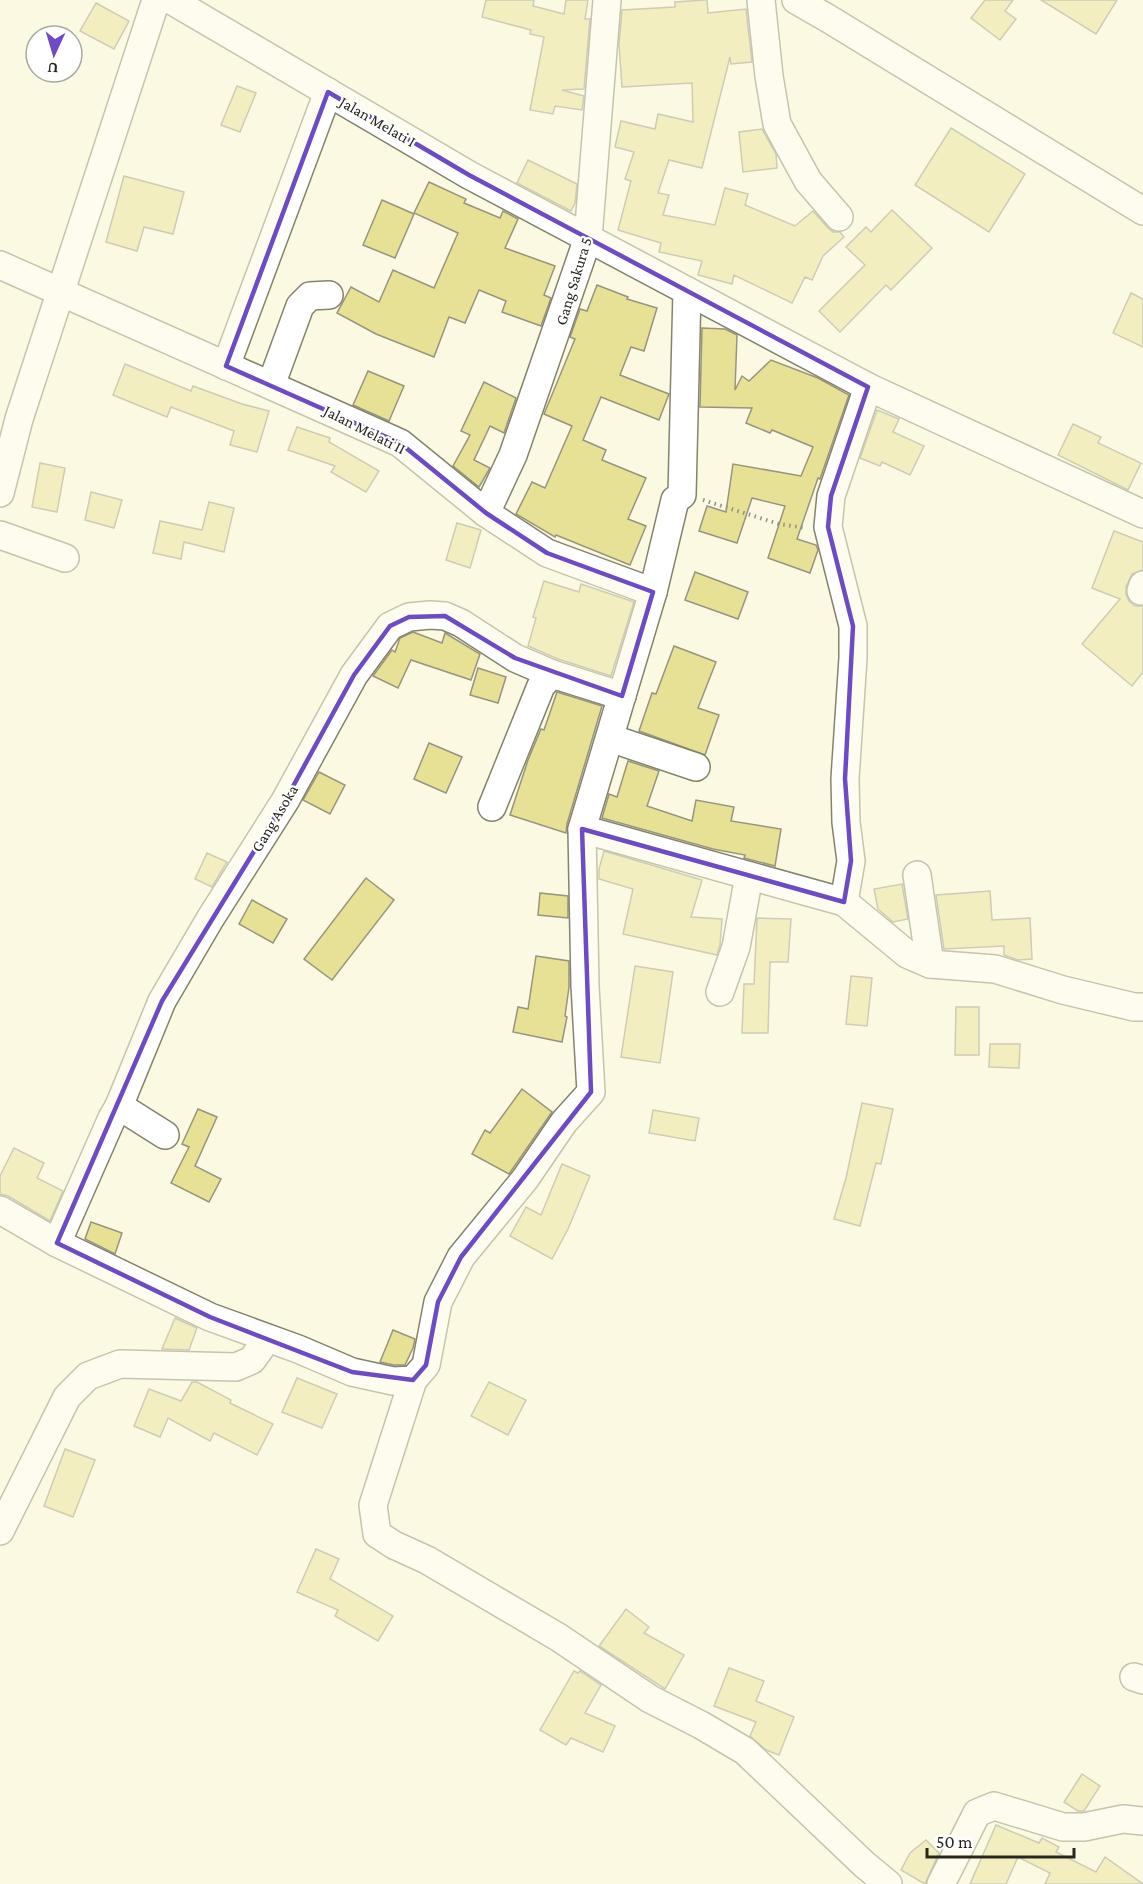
<svg xmlns="http://www.w3.org/2000/svg" width="1143" height="1884" viewBox="0 0 1143 1884" font-family="'Crimson Pro',serif">
	<style>
		.building { fill: #e7e195; stroke: #97957f; stroke-width: 1.5 }
		.lines { fill: none; stroke-linecap: round; stroke-linejoin: round }
		.minor-casing { stroke: #84836d; stroke-width: 30 }
		.path { stroke: #939181; stroke-width: 4; stroke-dasharray: 1.5 4.5; stroke-linecap: butt }
		.minor { stroke: #fff; stroke-width: 27 }
		.marked { fill: none; stroke: #6d4bc4; stroke-width: 4.5; stroke-linejoin: round }
		.labels { text-anchor: middle; stroke-width: 4.5; stroke-linejoin: round; paint-order: stroke }
		.street-label { font-size: 16px; fill: #28271e; stroke: #fff }
	</style>
	<rect width="100%" height="100%" fill="#fbf9e1"/>
	<g class="building">
		<polygon points="486,0 534,0 533,6 564,14 566,0 588,0 585,19 590,19 584,89 562,90 584,96 582,110 555,106 553,114 530,110 544,37 530,34 531,30 482,17"/>
		<polygon points="705,0 707,0 708,13 746,9 752,62 731,64 730,57 702,168 669,160 658,193 669,195 663,215 715,225 725,188 748,194 745,205 795,226 813,211 828,228 833,232 840,232 844,237 823,256 812,280 805,277 792,303 734,275 732,284 698,275 702,261 659,252 661,243 618,230 631,181 625,179 634,152 615,147 621,121 655,129 658,114 693,122 692,83 622,87 619,44 622,10 675,7 675,2"/>
		<polygon points="985,0 1013,0 1005,11 1016,19 1000,40 971,18"/>
		<polygon points="1041,0 1117,0 1096,34"/>
		<polygon points="96,3 129,21 114,49 80,31"/>
		<polygon points="237,86 256,93 240,132 221,125"/>
		<polygon points="951,128 1025,174 989,232 915,185"/>
		<polygon points="762,129 776,154 777,168 743,172 739,132"/>
		<polygon points="528,160 577,184 575,203 571,211 517,183"/>
		<polygon points="124,176 184,192 173,234 144,227 137,251 106,242"/>
		<polygon points="429,182 466,199 464,203 500,218 503,211 518,219 505,248 555,266 544,295 551,298 541,326 502,312 506,301 479,290 465,323 449,317 434,357 376,334 337,313 351,287 379,302 393,270 434,288 458,233 414,213"/>
		<polygon points="382,200 414,214 395,258 363,245"/>
		<polygon points="892,210 932,248 891,290 886,285 840,332 819,311 865,265 846,247 866,227 871,232"/>
		<polygon points="597,285 628,297 627,299 657,308 644,351 631,347 620,375 669,394 659,420 601,397 583,440 606,450 602,460 646,478 628,519 646,526 630,565 556,535 555,537 516,514 532,482 545,488 572,426 544,414 575,339 570,337 580,309 587,311"/>
		<polygon points="1131,293 1143,299 1143,347 1113,333"/>
		<polygon points="702,328 725,329 737,335 735,390 742,376 749,381 771,360 818,378 849,395 820,479 818,478 797,539 816,545 818,550 810,573 768,558 785,506 752,498 737,543 699,531 707,506 726,512 733,464 801,476 813,447 772,430 770,433 746,423 752,408 700,407"/>
		<polygon points="125,364 191,391 193,386 242,404 269,411 257,452 230,445 234,431 171,407 167,417 113,395"/>
		<polygon points="368,371 404,386 389,421 353,405"/>
		<polygon points="484,382 516,398 504,433 490,426 474,460 490,468 479,487 453,466 470,435 461,431"/>
		<polygon points="877,410 899,419 893,432 924,446 910,475 882,462 880,466 860,458"/>
		<polygon points="1073,424 1101,437 1098,443 1141,463 1128,490 1058,455"/>
		<polygon points="297,427 330,438 329,442 379,471 366,492 331,472 335,466 288,450"/>
		<polygon points="40,463 65,468 57,512 32,507"/>
		<polygon points="91,492 122,500 114,528 85,520"/>
		<polygon points="209,502 234,508 224,552 184,542 181,559 153,553 160,521 202,530"/>
		<polygon points="457,523 481,530 470,568 446,560"/>
		<polygon points="1114,531 1143,542 1143,570 1132,574 1126,587 1126,594 1129,601 1135,606 1143,606 1143,672 1132,686 1082,644 1120,599 1092,588"/>
		<polygon points="695,572 748,592 738,619 685,600"/>
		<polygon points="544,581 579,592 581,584 634,602 611,676 558,659 528,646 536,618 533,617"/>
		<polygon points="413,632 442,643 445,633 480,654 471,680 411,660 398,688 373,676 392,650 395,652 400,638"/>
		<polygon points="674,646 716,662 698,708 719,715 705,755 639,731 652,693 656,694"/>
		<polygon points="478,668 506,677 498,703 470,695"/>
		<polygon points="557,692 602,706 567,824 566,833 510,815 528,760 541,729 544,730"/>
		<polygon points="429,743 462,757 446,793 414,779"/>
		<polygon points="628,761 659,771 647,806 692,821 696,800 734,807 731,821 781,829 775,866 744,858 745,855 713,849 602,818 609,794 617,797"/>
		<polygon points="319,772 345,785 330,814 303,800"/>
		<polygon points="604,851 702,880 691,917 722,919 720,945 717,955 623,934 633,889 599,879 599,869"/>
		<polygon points="207,853 227,862 212,887 195,879"/>
		<polygon points="366,878 394,900 332,980 304,959"/>
		<polygon points="902,884 908,919 893,922 878,909 874,889"/>
		<polygon points="990,891 992,920 1030,918 1032,959 1018,960 1004,955 1004,946 944,949 936,895"/>
		<polygon points="540,893 568,896 568,918 538,915"/>
		<polygon points="252,900 287,919 273,943 239,924"/>
		<polygon points="757,918 791,919 788,962 770,962 768,1033 742,1033 744,984 754,984"/>
		<polygon points="536,956 569,961 569,987 565,1016 567,1017 562,1042 513,1032 518,1007 528,1009"/>
		<polygon points="635,966 673,972 660,1063 621,1057"/>
		<polygon points="851,976 872,978 867,1026 846,1024"/>
		<polygon points="956,1007 979,1007 979,1055 955,1055"/>
		<polygon points="990,1044 1020,1044 1019,1068 989,1067"/>
		<polygon points="522,1089 552,1112 509,1174 472,1154 485,1130 490,1133"/>
		<polygon points="862,1103 893,1109 881,1164 876,1163 860,1226 834,1219 846,1178"/>
		<polygon points="198,1109 217,1117 195,1166 221,1179 209,1202 171,1183 189,1147 182,1144"/>
		<polygon points="653,1110 699,1118 695,1141 649,1133"/>
		<polygon points="14,1148 44,1163 37,1178 63,1191 50,1221 8,1196 0,1194 0,1176"/>
		<polygon points="562,1164 590,1176 568,1229 552,1259 510,1236 526,1207 541,1215"/>
		<polygon points="91,1222 122,1233 115,1254 85,1239"/>
		<polygon points="175,1318 197,1328 189,1350 162,1349"/>
		<polygon points="393,1330 415,1339 413,1348 405,1365 394,1365 380,1362"/>
		<polygon points="297,1378 337,1394 322,1428 282,1412"/>
		<polygon points="192,1382 197,1382 231,1400 230,1403 273,1424 257,1455 214,1433 210,1441 168,1418 160,1437 134,1426 149,1389 181,1401"/>
		<polygon points="489,1382 526,1400 508,1435 471,1416"/>
		<polygon points="65,1449 95,1460 73,1517 44,1506"/>
		<polygon points="316,1549 339,1559 330,1579 393,1616 378,1641 335,1616 338,1610 297,1592"/>
		<polygon points="626,1609 649,1627 644,1633 684,1655 665,1689 599,1646"/>
		<polygon points="729,1668 764,1681 756,1701 794,1717 779,1755 766,1750 750,1736 756,1722 714,1706"/>
		<polygon points="574,1671 578,1673 580,1671 601,1685 585,1713 615,1726 603,1752 571,1738 566,1745 540,1730"/>
		<polygon points="1082,1774 1100,1786 1084,1811 1078,1811 1064,1802"/>
		<polygon points="996,1825 1039,1843 1042,1838 1059,1847 1056,1852 1096,1872 1105,1857 1143,1884 1045,1884 1050,1873 1018,1857 1006,1884 970,1884"/>
		<polygon points="926,1840 939,1853 925,1884 901,1870 910,1853"/>
	</g>
	<g class="lines">
		<g class="minor-casing">
			<g id="minor">
				<polyline points="171,0 469,175 868,387 1143,514"/>
				<polyline points="761,0 769,76 777,124 808,181 839,217"/>
				<polyline points="796,0 829,19 1143,211"/>
				<polyline points="0,265 400,443 486,513 547,553 653,592"/>
				<polyline points="226,366 328,92"/>
				<polyline points="271,385 300,306 310,296 329,295"/>
				<polyline points="0,493 19,419 156,0"/>
				<polyline points="486,513 513,455 588,238 607,0"/>
				<polyline points="0,535 65,558"/>
				<polyline points="1141,591 1143,585"/>
				<polyline points="610,738 696,767"/>
				<polyline points="492,807 541,686 552,674"/>
				<polyline points="582,829 844,902 907,954 930,964 995,969 1063,990 1134,1007 1143,1007"/>
				<polyline points="917,875 930,964"/>
				<polyline points="844,902 851,861 846,822 845,779 853,658 853,626 828,527 831,496 868,387"/>
				<polyline points="720,992 736,947 749,876"/>
				<polyline points="119,1106 165,1135"/>
				<polyline points="0,1210 57,1243 210,1317 298,1349 352,1372 393,1381 413,1380 426,1365 438,1302 461,1257 525,1179 564,1122 591,1092 585,986 582,829 653,592 675,500 682,495 687,291"/>
				<polyline points="57,1243 112,1118 119,1106 162,1001 210,919 285,801 354,675 390,626 409,617 430,615 445,616 461,623 515,658 552,674 622,696"/>
				<polyline points="413,1380 373,1505 377,1534 394,1545 427,1560 558,1637 650,1699 701,1725 745,1751 865,1865 888,1884"/>
				<polyline points="0,1531 67,1397 88,1376 120,1364 236,1367 252,1360 267,1339"/>
				<polyline points="1134,1677 1143,1680"/>
				<polyline points="941,1884 977,1813 994,1806 1063,1827 1084,1827 1123,1819 1143,1821"/>
			</g>
		</g>
		<polyline class="path" points="703,500 779,524 806,528"/>
		<use href="#minor" class="minor"/>
	</g>
	<path d="M0 0H1143V1884H0ZM328 92 469 175 868 387 831 496 828 527 853 626 845 779 851 861 844 902 582 829 591 1092 461 1257 438 1302 426 1365 413 1380 352 1372 210 1317 57 1243 162 1001 285 801 354 675 390 626 409 617 445 616 515 658 622 696 653 592 547 553 486 513 400 443 226 366Z" fill="#fbf9e1" fill-opacity=".55" fill-rule="evenodd"/>
	<path class="marked" d="M328 92 469 175 868 387 831 496 828 527 853 626 845 779 851 861 844 902 582 829 591 1092 461 1257 438 1302 426 1365 413 1380 352 1372 210 1317 57 1243 162 1001 285 801 354 675 390 626 409 617 445 616 515 658 622 696 653 592 547 553 486 513 400 443 226 366Z"/>
	<g class="labels">
		<g class="street-label">
			<text transform="translate(378 121) rotate(30)" y="6">Jalan Melati I</text>
			<text transform="translate(573 281) rotate(-73)" y="6">Gang Sakura 5</text>
			<text transform="translate(365 429) rotate(27)" y="6">Jalan Melati II</text>
			<text transform="translate(274 818) rotate(-59)" y="6">Gang Asoka</text>
		</g>
	</g>
	<g transform="translate(54 54) rotate(184)"><circle r="28" fill="#ffffff" stroke="#a9a9a5" stroke-width="1.5"/>
	<path d="M0-4.5L10 22L0 15L-10 22Z" fill="#6d4bc4"/>
	<text y="-9" font-size="16" font-weight="bold" text-anchor="middle" fill="#28271e">U</text>
	</g>
	<path d="M927 1848v9h147v-9" fill="none" stroke="#28271e" stroke-width="3"/>
	<text x="936" y="1848" font-size="18" fill="#28271e" stroke="#ffffff" stroke-width="4.5" paint-order="stroke">50 m</text>
</svg>
